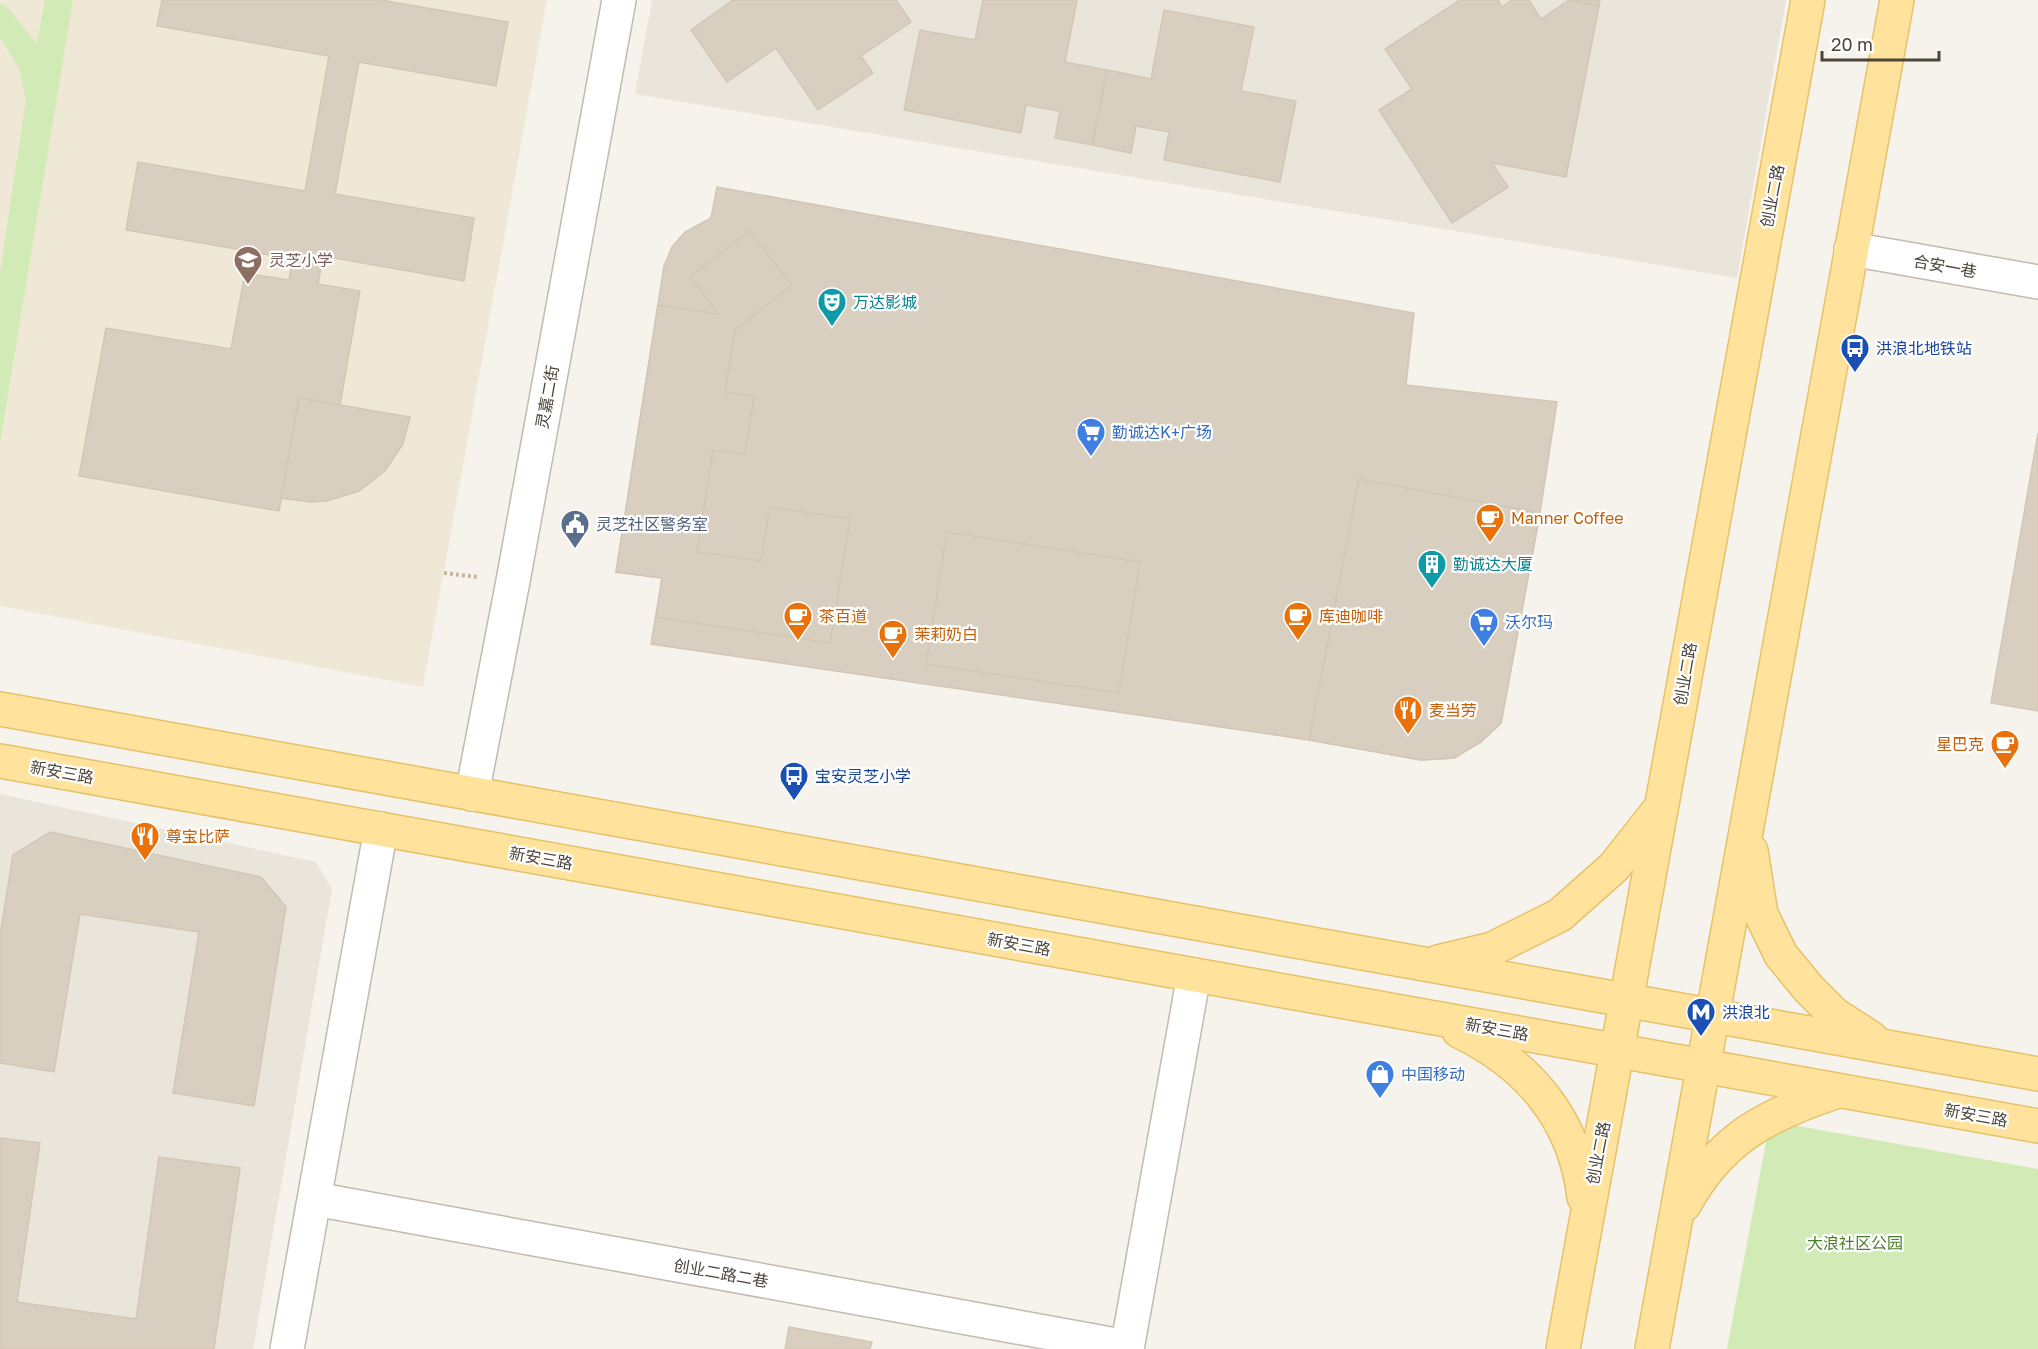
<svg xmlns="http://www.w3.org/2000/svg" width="2038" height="1349" viewBox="0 0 2038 1349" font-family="'Golos Text','Noto Sans SC',sans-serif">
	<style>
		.residential { fill: #eae5da }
		.education { fill: #efe8d6 }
		.green { fill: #d2eab5 }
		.building { fill: #d8cfc1; stroke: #d3c7b4; stroke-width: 1.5 }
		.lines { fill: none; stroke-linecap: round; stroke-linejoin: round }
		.minor-casing { stroke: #c2bbae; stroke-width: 36 }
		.primary-casing { stroke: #e6c16a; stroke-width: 36 }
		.path { stroke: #c4b79f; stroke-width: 4; stroke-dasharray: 3 3; stroke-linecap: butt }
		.minor { stroke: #fff; stroke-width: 33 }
		.primary { stroke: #ffe39c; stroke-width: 33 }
		.labels { text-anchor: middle; stroke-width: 4.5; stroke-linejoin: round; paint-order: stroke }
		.street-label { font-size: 16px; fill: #4b4439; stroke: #fff }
		.education-label { font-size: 16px; fill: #785e54; stroke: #fff; text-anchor: start }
		.culture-label { font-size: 16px; fill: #0d838f; stroke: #fff; text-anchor: start }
		.transit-label { font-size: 16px; fill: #164399; stroke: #fff; text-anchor: start }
		.shop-label { font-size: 16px; fill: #366cbe; stroke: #fff; text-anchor: start }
		.food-label { font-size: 16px; fill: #c56008; stroke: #fff; text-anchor: start }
		.service-label { font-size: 16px; fill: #4e5e75; stroke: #fff; text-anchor: start }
		.park-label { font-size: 16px; fill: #4a7f2a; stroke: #fff }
	</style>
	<rect width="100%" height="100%" fill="#f6f3ec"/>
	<g class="residential">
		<polygon points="652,0 1786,0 1737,278 635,94"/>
		<polygon points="0,794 316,862 332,889 253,1349 0,1349"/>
	</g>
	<polygon class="education" points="0,0 547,0 423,687 0,606"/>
	<g class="green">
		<polygon points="45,0 73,0 0,443 0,273 26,100 19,68 0,37 0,3 8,8 37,44"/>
		<polygon points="1770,1121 2038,1169 2038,1349 1727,1349"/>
	</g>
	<g class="building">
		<polygon points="162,0 381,0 508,22 496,86 359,62 335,194 474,218 464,281 323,256 318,284 360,291 340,405 299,398 279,511 79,476 106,328 231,349 245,273 289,280 293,259 126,230 138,162 305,191 329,56 157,26"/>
		<polygon points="733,0 896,0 911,22 861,56 873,73 818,110 776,48 727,82 691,30"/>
		<polygon points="983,0 1077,0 1065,62 1107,70 1092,145 1055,138 1060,111 1026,105 1021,133 904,110 920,30 975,40"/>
		<polygon points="1460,0 1498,0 1502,7 1512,0 1529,0 1541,19 1569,0 1599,6 1566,177 1492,163 1508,187 1452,223 1379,110 1412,89 1385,49"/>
		<polygon points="1569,0 1600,0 1599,6"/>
		<polygon points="1164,10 1254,27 1241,91 1296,101 1280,182 1164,160 1169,132 1136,126 1131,153 1092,145 1107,70 1151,79"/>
		<polygon points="717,187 1414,313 1406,385 1557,402 1540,513 1501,723 1481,742 1454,758 1421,760 1309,740 651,644 662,578 616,572 664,266 672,247 685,232 711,218"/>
		<polygon points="749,231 792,285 735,330 725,392 754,396 745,454 713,450 697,552 761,561 770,507 850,519 830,643 656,617 662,578 616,572 658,305 719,314 690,277"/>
		<polygon points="299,398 410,417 403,444 385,471 359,491 327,501 311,502 281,498"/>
		<polygon points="2038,433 2038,711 1991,703"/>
		<polygon points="1359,479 1540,513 1501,723 1481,742 1454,758 1421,760 1309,740"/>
		<polygon points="947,532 1140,562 1119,693 926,664"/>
		<polygon points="50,832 261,877 286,907 254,1106 173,1093 199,932 80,914 54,1072 0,1063 0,935 13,855"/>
		<polygon points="0,1138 40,1143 17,1302 136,1319 159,1157 240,1168 214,1349 0,1349"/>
		<polygon points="789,1327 872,1342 870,1349 785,1349"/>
	</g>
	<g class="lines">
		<g class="minor-casing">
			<g id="minor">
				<polyline points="1851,249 2038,282"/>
				<polyline points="472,794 513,581 619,0"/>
				<polyline points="315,1199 1127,1347"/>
				<polyline points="287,1349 381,829"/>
				<polyline points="1127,1349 1194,975"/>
			</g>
		</g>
		<g class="primary-casing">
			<g id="primary">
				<polyline points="0,709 2038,1074"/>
				<polyline points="0,761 2038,1126"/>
				<polyline points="1751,851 1761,914 1781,955 1809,989 1834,1014 1871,1038"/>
				<polyline points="1438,962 1492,949 1560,915 1614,867 1658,811"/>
				<path d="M1459 1031C1528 1064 1575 1119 1584 1197"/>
				<path d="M1684 1205C1720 1139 1766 1115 1835 1092"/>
				<polyline points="1563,1349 1808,0"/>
				<polyline points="1652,1349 1897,0"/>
			</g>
		</g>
		<polyline class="path" points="444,573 477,577"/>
		<use href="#minor" class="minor"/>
		<use href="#primary" class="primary"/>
	</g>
	<defs>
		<g id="school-pin" transform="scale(1.5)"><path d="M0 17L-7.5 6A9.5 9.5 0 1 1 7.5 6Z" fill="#8d6e63" stroke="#fff"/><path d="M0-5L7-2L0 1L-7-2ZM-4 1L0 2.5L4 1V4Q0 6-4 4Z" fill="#fff"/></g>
		<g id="theatre-pin" transform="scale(1.5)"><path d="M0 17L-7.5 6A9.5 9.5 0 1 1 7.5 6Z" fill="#0f9aa8" stroke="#fff"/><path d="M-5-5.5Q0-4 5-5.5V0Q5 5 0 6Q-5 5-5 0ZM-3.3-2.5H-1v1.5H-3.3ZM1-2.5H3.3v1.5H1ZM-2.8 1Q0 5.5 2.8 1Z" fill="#fff"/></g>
		<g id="bus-pin" transform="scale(1.5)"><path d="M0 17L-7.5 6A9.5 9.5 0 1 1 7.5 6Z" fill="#1a4fb4" stroke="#fff"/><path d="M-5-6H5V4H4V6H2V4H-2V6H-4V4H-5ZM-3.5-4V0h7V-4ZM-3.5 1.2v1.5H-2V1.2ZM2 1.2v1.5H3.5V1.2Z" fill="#fff"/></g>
		<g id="supermarket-pin" transform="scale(1.5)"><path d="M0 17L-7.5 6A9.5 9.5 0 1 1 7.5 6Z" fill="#3f7fe0" stroke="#fff"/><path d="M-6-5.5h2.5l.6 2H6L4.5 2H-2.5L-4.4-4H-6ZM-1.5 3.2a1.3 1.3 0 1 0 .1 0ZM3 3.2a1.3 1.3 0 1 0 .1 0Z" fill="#fff"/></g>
		<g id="cafe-pin" transform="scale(1.5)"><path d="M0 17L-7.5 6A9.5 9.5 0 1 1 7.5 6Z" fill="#e8710a" stroke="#fff"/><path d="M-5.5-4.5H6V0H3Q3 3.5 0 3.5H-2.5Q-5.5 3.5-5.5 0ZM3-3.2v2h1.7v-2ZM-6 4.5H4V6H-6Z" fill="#fff"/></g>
		<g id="civic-pin" transform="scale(1.5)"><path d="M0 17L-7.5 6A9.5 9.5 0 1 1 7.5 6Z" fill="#5c6f8a" stroke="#fff"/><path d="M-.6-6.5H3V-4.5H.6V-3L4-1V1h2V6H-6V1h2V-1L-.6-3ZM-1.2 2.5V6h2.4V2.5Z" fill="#fff"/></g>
		<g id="building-pin" transform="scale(1.5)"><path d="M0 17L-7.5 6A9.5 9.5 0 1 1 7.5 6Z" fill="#0f9aa8" stroke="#fff"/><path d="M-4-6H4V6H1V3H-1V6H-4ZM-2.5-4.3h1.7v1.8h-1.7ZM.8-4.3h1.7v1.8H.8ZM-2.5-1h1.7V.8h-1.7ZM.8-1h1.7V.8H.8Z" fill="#fff"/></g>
		<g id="restaurant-pin" transform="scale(1.5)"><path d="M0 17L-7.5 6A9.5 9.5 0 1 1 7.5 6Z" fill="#e8710a" stroke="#fff"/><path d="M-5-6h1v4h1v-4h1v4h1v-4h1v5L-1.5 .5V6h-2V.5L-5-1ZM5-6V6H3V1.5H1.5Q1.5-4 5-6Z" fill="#fff"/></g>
		<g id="metro-pin" transform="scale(1.5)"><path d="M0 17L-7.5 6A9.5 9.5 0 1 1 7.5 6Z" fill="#1a4fb4" stroke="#fff"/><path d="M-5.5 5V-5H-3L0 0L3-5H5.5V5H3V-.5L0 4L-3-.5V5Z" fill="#fff"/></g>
		<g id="shop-pin" transform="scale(1.5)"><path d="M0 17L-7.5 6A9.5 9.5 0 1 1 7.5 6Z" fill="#3f7fe0" stroke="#fff"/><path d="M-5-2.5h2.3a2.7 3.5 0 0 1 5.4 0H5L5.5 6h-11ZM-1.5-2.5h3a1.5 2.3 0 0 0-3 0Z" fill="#fff"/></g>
	</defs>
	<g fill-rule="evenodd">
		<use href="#school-pin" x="248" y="260"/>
		<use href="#theatre-pin" x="832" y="302"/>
		<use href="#bus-pin" x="1855" y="348"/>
		<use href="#supermarket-pin" x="1091" y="432"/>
		<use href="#cafe-pin" x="1490" y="518"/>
		<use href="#civic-pin" x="575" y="524"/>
		<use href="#building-pin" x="1432" y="564"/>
		<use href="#cafe-pin" x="798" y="616"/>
		<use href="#cafe-pin" x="1298" y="616"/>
		<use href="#supermarket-pin" x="1484" y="622"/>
		<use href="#cafe-pin" x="893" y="634"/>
		<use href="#restaurant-pin" x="1408" y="710"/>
		<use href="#cafe-pin" x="2005" y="744"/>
		<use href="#bus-pin" x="794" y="776"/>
		<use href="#restaurant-pin" x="145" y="836"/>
		<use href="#metro-pin" x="1701" y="1012"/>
		<use href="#shop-pin" x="1380" y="1074"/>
	</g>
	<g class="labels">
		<g class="street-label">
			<text transform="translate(1772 196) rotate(-79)" y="6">创业二路</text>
			<text transform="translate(1945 266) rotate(10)" y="6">合安一巷</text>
			<text transform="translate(547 397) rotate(-80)" y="6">灵嘉二街</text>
			<text transform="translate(1685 674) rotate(-80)" y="6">创业二路</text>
			<text transform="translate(62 772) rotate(10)" y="6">新安三路</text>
			<text transform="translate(541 858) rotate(10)" y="6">新安三路</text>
			<text transform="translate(1019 944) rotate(10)" y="6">新安三路</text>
			<text transform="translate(1497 1029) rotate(10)" y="6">新安三路</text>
			<text transform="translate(1976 1115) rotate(10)" y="6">新安三路</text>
			<text transform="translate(1598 1153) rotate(-79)" y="6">创业二路</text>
			<text transform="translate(721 1273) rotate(10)" y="6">创业二路二巷</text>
		</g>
		<g class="education-label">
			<text x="269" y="266">灵芝小学</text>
		</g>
		<g class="culture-label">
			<text x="853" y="308">万达影城</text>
			<text x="1453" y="570">勤诚达大厦</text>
		</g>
		<g class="transit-label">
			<text x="1876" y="354">洪浪北地铁站</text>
			<text x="815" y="782">宝安灵芝小学</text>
			<text x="1722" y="1018">洪浪北</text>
		</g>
		<g class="shop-label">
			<text x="1112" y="438">勤诚达K+广场</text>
			<text x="1505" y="628">沃尔玛</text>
			<text x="1401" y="1080">中国移动</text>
		</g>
		<g class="food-label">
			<text x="1511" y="524">Manner Coffee</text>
			<text x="819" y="622">茶百道</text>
			<text x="1319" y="622">库迪咖啡</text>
			<text x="914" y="640">茉莉奶白</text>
			<text x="1429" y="716">麦当劳</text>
			<text x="1984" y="750" text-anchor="end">星巴克</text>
			<text x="166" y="842">尊宝比萨</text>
		</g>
		<g class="service-label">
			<text x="596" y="530">灵芝社区警务室</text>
		</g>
		<g class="park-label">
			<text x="1855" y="1249">大浪社区公园</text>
		</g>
	</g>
	<path d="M1822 51v9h117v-9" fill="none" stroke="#4b4439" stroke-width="3"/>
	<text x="1831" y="51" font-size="18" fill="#4b4439" stroke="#ffffff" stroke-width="4.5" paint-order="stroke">20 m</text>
</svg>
